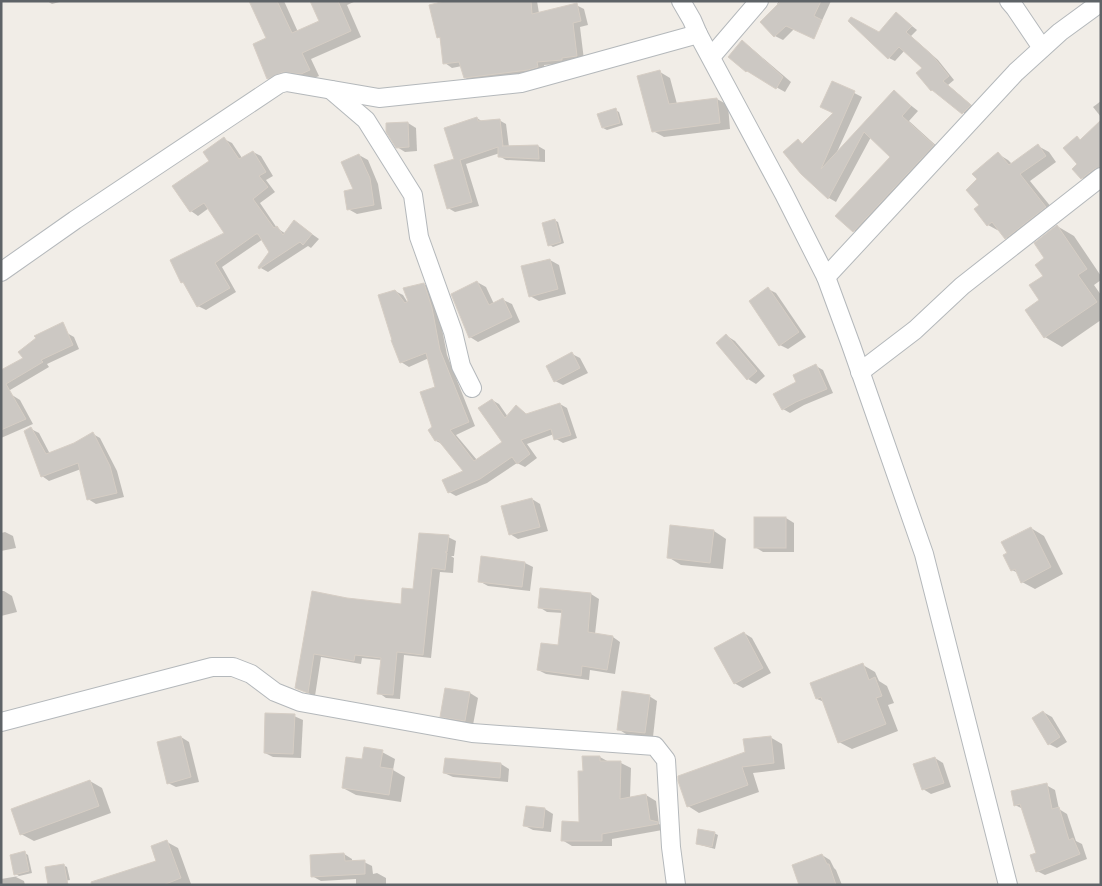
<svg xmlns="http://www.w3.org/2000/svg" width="1102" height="886" viewBox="0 0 1102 886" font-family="Overpass,sans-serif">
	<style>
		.shadow { fill: #0003 }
		.building { fill: #ccc8c3; stroke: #d6cec5 }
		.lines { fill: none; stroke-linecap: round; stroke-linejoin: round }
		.street-casing { stroke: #b4b8bb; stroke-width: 20 }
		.street { stroke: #fff; stroke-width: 18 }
	</style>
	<rect width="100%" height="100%" fill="#f1ede7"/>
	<g class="shadow">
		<polygon points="47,1 63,1 52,4"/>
		<polygon points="250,1 284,1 298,32 321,22 312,1 356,1 347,5 361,37 311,59 319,76 312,79 279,84 268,78 268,39"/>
		<polygon points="480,1 537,1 539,13 576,5 584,9 588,25 580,27 584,60 569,63 544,65 545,71 473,82 465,78 462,66 452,68 445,63 440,38 438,37"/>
		<polygon points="779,1 831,1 814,38 794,29 783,40 775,36 779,5 777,4"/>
		<polygon points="897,14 917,30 911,36 938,60 954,80 948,85 976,109 969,117 938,93 932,90 924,68 905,50 895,61 889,58 879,34"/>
		<polygon points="742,42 750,47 791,82 785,92 747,71 730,56"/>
		<polygon points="660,72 670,78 677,104 717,99 728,105 730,129 664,137 653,131"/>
		<polygon points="833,82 862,97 837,152 894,92 918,111 909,121 941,150 861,235 854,231 837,216 892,157 871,137 836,202 829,198 802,173 798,141 804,144 834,114"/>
		<polygon points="1101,101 1101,117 1093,107"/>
		<polygon points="615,110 619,112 623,125 607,130 603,128"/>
		<polygon points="477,118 483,122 499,120 506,124 509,147 538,146 545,150 545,162 506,160 499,156 500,153 466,164 479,206 455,212 448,208 456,160"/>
		<polygon points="408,123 416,128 417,151 405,152 397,147"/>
		<polygon points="1101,137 1101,175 1090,183 1082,178 1077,138 1081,140"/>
		<polygon points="224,139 232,143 242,158 253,152 261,156 273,176 266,180 275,192 260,203 277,228 286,234 295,222 319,239 311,248 308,246 268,272 259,267 271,252 263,239 222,267 236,292 206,310 198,306 185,283 182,282 226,233 209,208 198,216 191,211 211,161"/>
		<polygon points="1038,146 1049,152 1056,162 1030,181 1056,213 1017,244 1006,238 1000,230 999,231 988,225 981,205 979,180 998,154 1008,160 1012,164"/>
		<polygon points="359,155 368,160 378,184 382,209 357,214 348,209 355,190"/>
		<polygon points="554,220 558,222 564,243 553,247 550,245"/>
		<polygon points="1057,226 1074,236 1101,276 1101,280 1094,285 1101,295 1101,320 1062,347 1045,337 1027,310 1041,301 1046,259"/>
		<polygon points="550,260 559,265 566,294 539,301 530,296"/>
		<polygon points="477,282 486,287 494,304 503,300 512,304 520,322 478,342 470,337"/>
		<polygon points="424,284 431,288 439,313 447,355 475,426 456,435 477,460 503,442 492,400 499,404 508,417 517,407 528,415 560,404 567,408 577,438 563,443 556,439 554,434 527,444 537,458 525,467 517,463 487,483 456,496 449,492 465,471 444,445 436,441 433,428 437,387 429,358 409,367 401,362 395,291 403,295 408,303"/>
		<polygon points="768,289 776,293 806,337 788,349 780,345"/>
		<polygon points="67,333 74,337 79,349 47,364 49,367 5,393 1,372"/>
		<polygon points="727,336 735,341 765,376 756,384 748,379"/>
		<polygon points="572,354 580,358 588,373 563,385 555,381"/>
		<polygon points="816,366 823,370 833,393 804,405 790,413 783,409 798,382"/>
		<polygon points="12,395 20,400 33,424 1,438 1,400"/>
		<polygon points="31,429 39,433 50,454 74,444 93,434 100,438 117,471 124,497 96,504 88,499 81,469 49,481 42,476"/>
		<polygon points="532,499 540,504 548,531 518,539 510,534"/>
		<polygon points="786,518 794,523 794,552 763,552 755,547"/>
		<polygon points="1031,528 1044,536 1063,574 1035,589 1022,582 1018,573 1012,570"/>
		<polygon points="714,531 726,539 723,569 681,565 668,557"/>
		<polygon points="5,532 13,536 16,548 1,551 1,533"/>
		<polygon points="448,537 456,541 454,556 451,556 454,558 453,573 440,572 431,658 404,655 400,699 386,698 379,693 382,660 362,658 361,664 321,657 315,696 296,688 313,593 347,599 402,606 414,591"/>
		<polygon points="525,563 533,567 530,591 488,586 479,581"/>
		<polygon points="1,591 4,591 12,596 17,612 1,616"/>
		<polygon points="591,594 599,599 595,634 613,637 620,642 615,674 590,670 589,680 546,674 538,670 559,647 563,613 547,612 539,607"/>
		<polygon points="744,633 752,638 771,673 743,688 734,683"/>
		<polygon points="863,665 875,672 879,681 887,686 894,703 888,705 898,731 852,749 839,742 824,702 817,699"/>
		<polygon points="470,693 478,698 473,725 450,721 442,716"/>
		<polygon points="649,696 657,701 653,737 626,734 618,729"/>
		<polygon points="1043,712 1052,717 1067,742 1057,748 1049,744"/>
		<polygon points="294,716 303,720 301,758 273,757 265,753"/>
		<polygon points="181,737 189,742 199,782 176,787 168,783"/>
		<polygon points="770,737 782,744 785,769 753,773 759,792 699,813 688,806 746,753"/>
		<polygon points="382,752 395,759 393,770 405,777 401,802 356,795 343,788 363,761"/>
		<polygon points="600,757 609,762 621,763 631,768 630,798 646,795 656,801 659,824 668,829 612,839 612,846 572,846 562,840 581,823 584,772"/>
		<polygon points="935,758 943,763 951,787 931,794 923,789"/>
		<polygon points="501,764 509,769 508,782 453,777 444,773"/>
		<polygon points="90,781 102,788 111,813 34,841 21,834"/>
		<polygon points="1046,785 1055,790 1059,809 1067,814 1076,841 1082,844 1087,859 1045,875 1037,871 1037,854 1023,809 1015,805"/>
		<polygon points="545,809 553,814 551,832 533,830 525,826"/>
		<polygon points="714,833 718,835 715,849 697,844"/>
		<polygon points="167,842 178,848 191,884 87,885 158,861"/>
		<polygon points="25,853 28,855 32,873 19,876 16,874"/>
		<polygon points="344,854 352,859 352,862 364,862 372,866 373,874 377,873 386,878 386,885 356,885 356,879 321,881 312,876"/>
		<polygon points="822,855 830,860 834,868 836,870 842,885 801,885"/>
		<polygon points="63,865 67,867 70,880 52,883"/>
		<polygon points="19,876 16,877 24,881 25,885 1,885 1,879"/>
	</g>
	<g class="building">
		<polygon points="249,1 277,1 292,33 319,21 310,1 338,1 351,31 302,53 310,70 301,74 283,72 267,79 253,44 266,38"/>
		<polygon points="445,1 531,1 532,14 577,3 581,21 573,23 577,56 562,58 562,60 537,62 538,67 528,70 464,78 459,62 443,64 440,37 437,38 429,5"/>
		<polygon points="781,1 821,1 814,16 822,20 814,39 786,26 774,37 760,22"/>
		<polygon points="896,12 912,26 906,32 932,55 949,76 943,81 971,105 962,114 932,90 931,91 916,73 922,68 899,47 888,59 848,21 851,17 879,32"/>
		<polygon points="742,40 783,77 776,89 747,71 746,72 728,57"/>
		<polygon points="660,70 669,104 717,98 720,123 652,132 637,76"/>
		<polygon points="832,81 855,91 821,169 894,90 911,106 902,116 934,145 853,232 835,216 890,157 864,132 828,199 801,174 783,152 798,139 802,144 833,113 820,107"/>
		<polygon points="616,108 620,123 602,128 597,114"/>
		<polygon points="477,117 478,121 500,119 503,146 502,146 538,145 539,159 498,157 498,147 460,160 472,202 447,209 434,165 454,159 444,128"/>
		<polygon points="1101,120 1101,167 1094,169 1081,179 1072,169 1077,164 1063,148 1077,136 1080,140"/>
		<polygon points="408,122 409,147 396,148 386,132 386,123"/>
		<polygon points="224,137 239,159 253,151 266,172 259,176 268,187 253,199 274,228 277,226 283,235 294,220 312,234 303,245 300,242 259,269 258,267 269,252 258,234 256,234 215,263 230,288 197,307 183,282 181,283 170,260 224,233 204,203 190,212 172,186 209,161 203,152"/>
		<polygon points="1038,144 1046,156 1020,174 1046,207 1005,239 992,222 987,226 974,209 979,205 966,190 977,179 972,174 998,152 1009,165"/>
		<polygon points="359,154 370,178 374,205 347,210 344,191 353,189 341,162"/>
		<polygon points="555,219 561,242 548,246 542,223"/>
		<polygon points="1057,225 1087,269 1078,275 1097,302 1044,338 1025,310 1039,300 1029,285 1043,276 1035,265 1044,258 1034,243"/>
		<polygon points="550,259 558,289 529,297 521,266"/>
		<polygon points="477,281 489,305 503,298 512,317 469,338 451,294"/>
		<polygon points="424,283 432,308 440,350 469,422 450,430 474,461 502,442 478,408 492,399 505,418 516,405 526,414 560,403 571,435 554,440 551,429 521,440 530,454 517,464 512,457 480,479 448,493 442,480 463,471 438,440 435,441 428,430 432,427 420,392 435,387 426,353 400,363 391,340 392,340 378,295 395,290 405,303 408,301 403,288"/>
		<polygon points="768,287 799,332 779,346 749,301"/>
		<polygon points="63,322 73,345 41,360 43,362 6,384 26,419 1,430 1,370 23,358 18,352 36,338 34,336"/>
		<polygon points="726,334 757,371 747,380 716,343"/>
		<polygon points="572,352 580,368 554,382 546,366"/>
		<polygon points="816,364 827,389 796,402 782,410 773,394 796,382 793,375"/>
		<polygon points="31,427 46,454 74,443 93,432 110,466 117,493 87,500 78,463 41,477 24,431"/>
		<polygon points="532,498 540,527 509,535 501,506"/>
		<rect x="754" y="517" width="32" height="31"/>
		<polygon points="670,525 714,530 710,563 667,558"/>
		<polygon points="1031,527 1051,567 1021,583 1015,569 1011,571 1003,555 1007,553 1001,542"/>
		<polygon points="419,533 449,535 447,552 445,552 447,553 445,570 432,568 423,655 397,652 393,695 377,694 381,658 355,655 354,661 314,654 308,693 295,688 312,591 347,598 401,604 402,588 413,589"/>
		<polygon points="481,556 525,562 522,587 478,582"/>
		<polygon points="540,588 591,593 588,632 613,636 607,670 582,666 581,676 537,670 541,643 558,645 562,610 538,608"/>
		<polygon points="744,632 763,668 734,684 714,648"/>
		<polygon points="863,663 869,680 875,677 882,696 876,698 886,724 838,743 821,697 816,699 810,683"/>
		<polygon points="445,688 470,692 465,721 440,717"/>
		<polygon points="622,691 650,695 645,733 617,730"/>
		<polygon points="1043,711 1060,737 1048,745 1032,718"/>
		<polygon points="265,713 295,714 293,754 264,753"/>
		<polygon points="181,736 191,777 167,784 157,742"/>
		<polygon points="771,736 774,763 742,767 748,785 687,807 678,781 678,776 745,752 743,739"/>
		<polygon points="364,747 383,750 380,767 393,769 389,795 342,788 346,757 362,759"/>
		<polygon points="582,756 600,756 600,761 621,761 620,799 646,794 650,820 658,822 658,824 602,834 602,841 561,841 562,821 579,822 578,771 583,771"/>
		<polygon points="935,757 944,783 922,790 913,764"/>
		<polygon points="445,758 501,763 500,778 443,773"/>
		<polygon points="90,780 99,806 20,835 11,809"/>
		<polygon points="1047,783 1052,809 1059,807 1069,840 1073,838 1080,854 1036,872 1030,855 1036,853 1020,804 1014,806 1011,791"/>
		<polygon points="526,806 545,808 543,828 523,826"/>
		<polygon points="698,829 715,832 712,847 696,844"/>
		<polygon points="167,840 181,878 163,885 92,885 91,882 156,861 151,846"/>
		<polygon points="25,851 29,871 14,875 10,855"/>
		<polygon points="344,853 345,861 365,860 365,874 311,877 310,855"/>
		<polygon points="822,854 827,864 829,864 836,885 799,885 792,865"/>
		<polygon points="64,864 68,885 48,885 45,867"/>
	</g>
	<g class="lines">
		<g class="street-casing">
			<g id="street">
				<polyline points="681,1 692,20 698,34 784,194 826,277 851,345 924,554 1008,885"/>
				<polyline points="1009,1 1015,8 1042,48"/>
				<polyline points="711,57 759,1"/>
				<polyline points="331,90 366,120 413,195 419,237 453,332 461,366 472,388"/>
				<polyline points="1,272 75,220 279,84 286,82 379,98 521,83 698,34"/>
				<polyline points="826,277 1016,72 1060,32 1101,2"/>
				<polyline points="860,372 915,330 962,286 1101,177"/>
				<polyline points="1,722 212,667 233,667 251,674 275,692 300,702 472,733 655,746 666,760 671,847 676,885"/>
			</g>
		</g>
		<use href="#street" class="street"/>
	</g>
	<rect width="1102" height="886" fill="none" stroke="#5e6367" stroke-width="5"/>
</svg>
